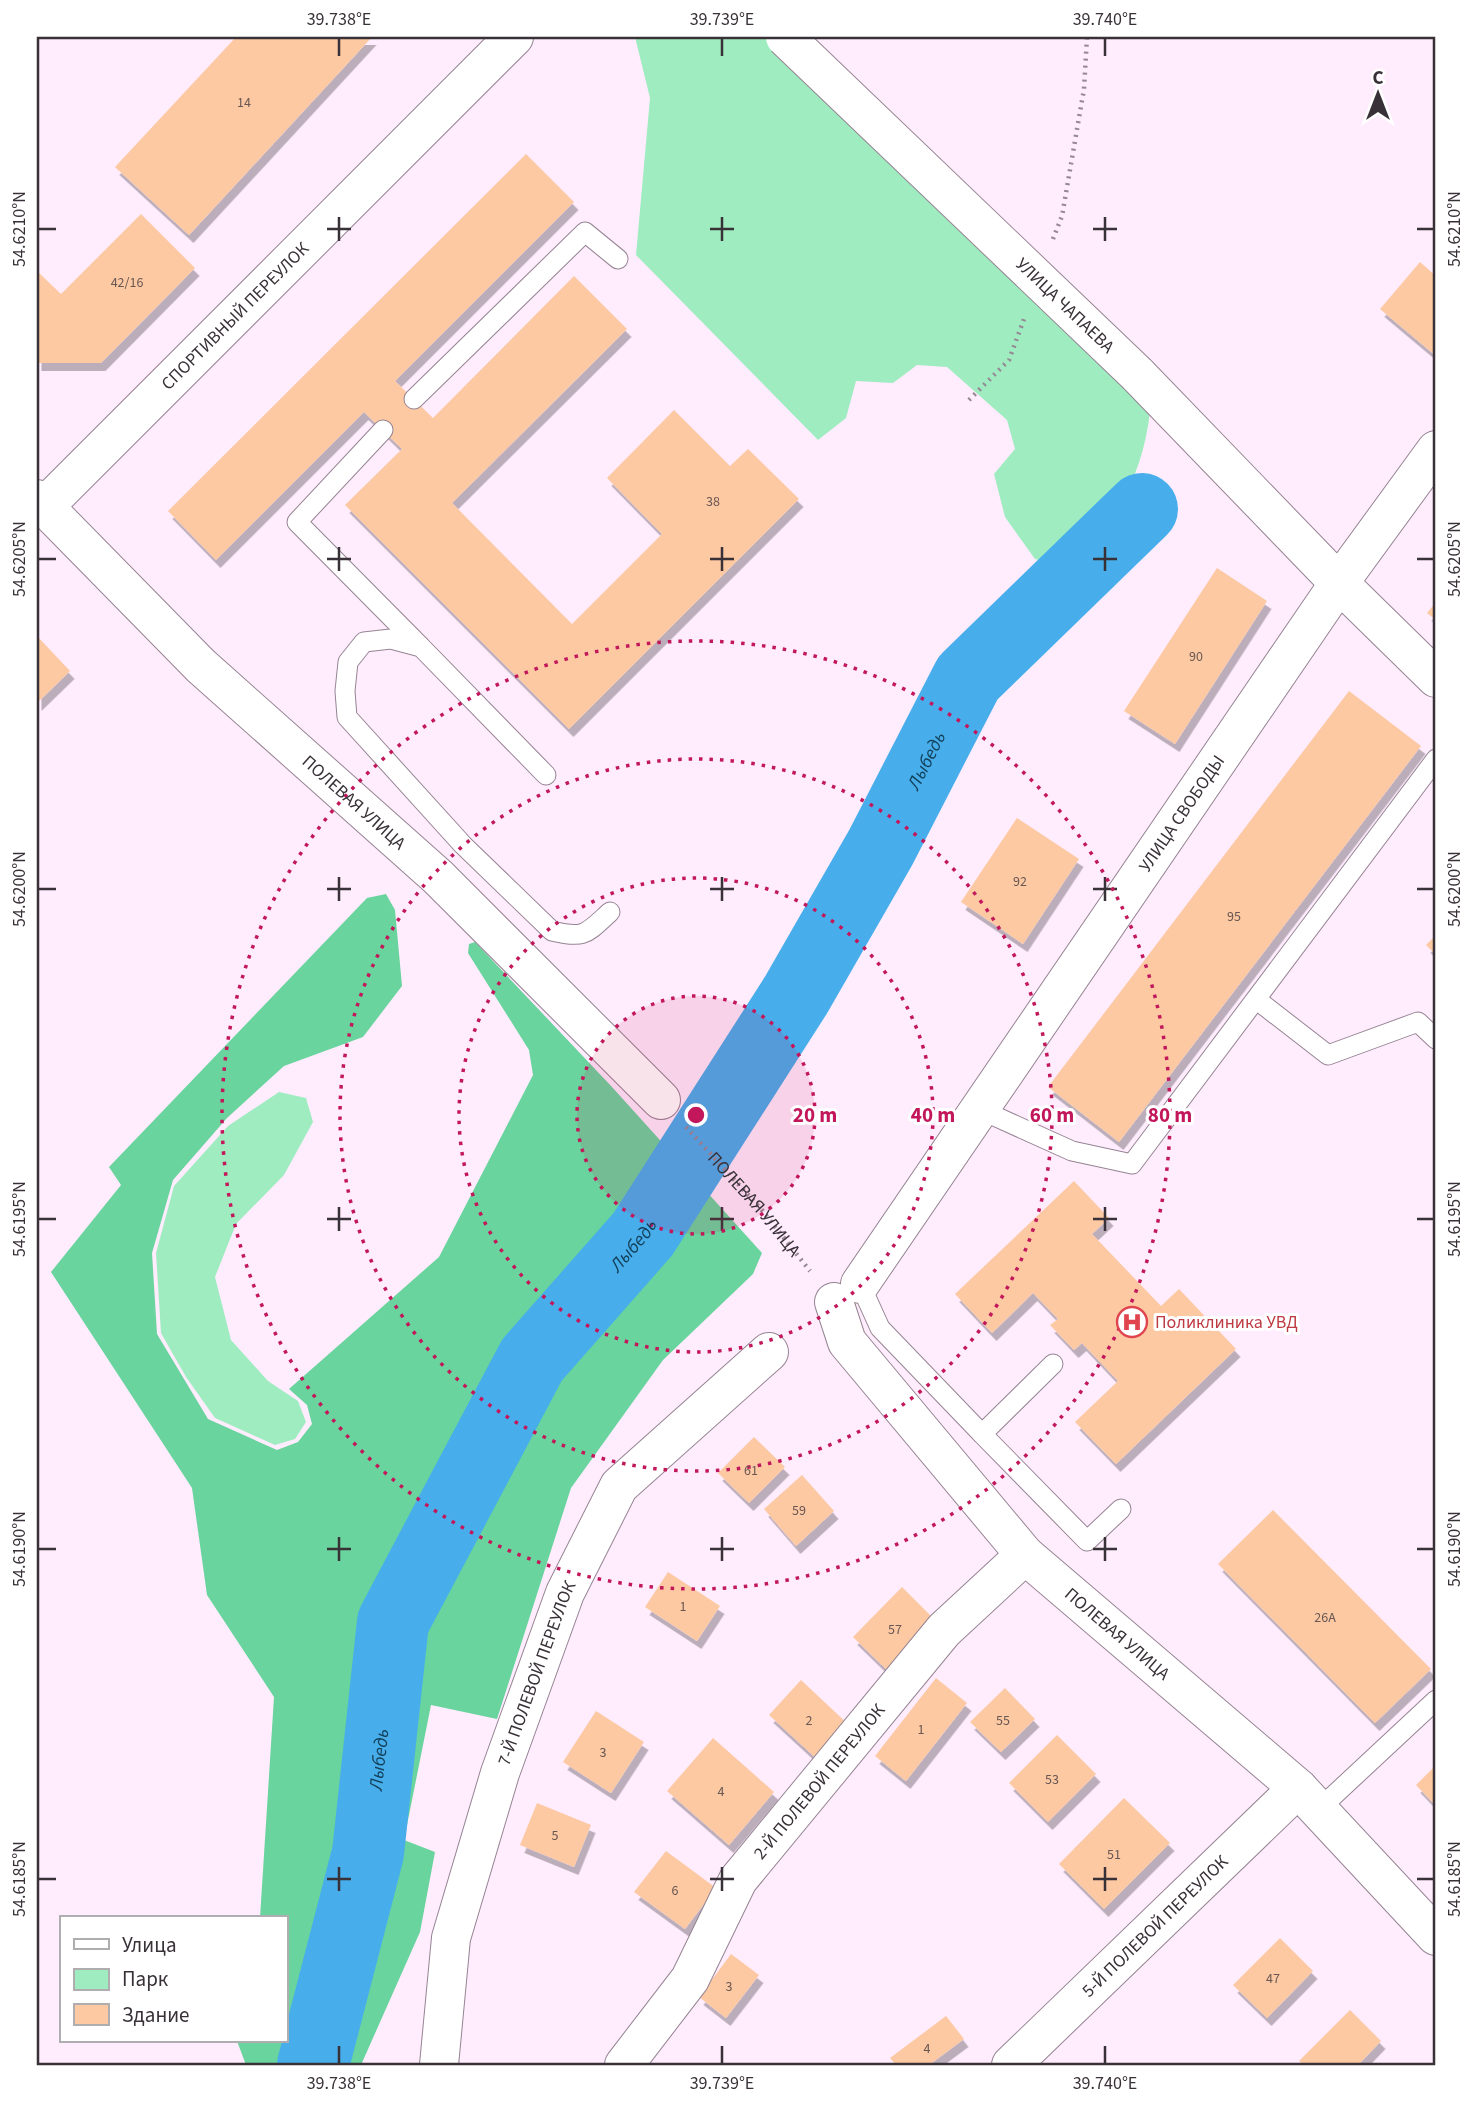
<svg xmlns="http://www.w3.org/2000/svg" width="1473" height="2102" viewBox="0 0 1473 2102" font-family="'Source Sans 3',sans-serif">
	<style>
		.green { fill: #9fecc1 }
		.forest { fill: #69d49d }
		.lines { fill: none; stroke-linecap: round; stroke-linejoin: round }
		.river { stroke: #47aeeb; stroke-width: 72 }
		.building { fill: #fdc9a3; filter: url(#shadow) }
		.lane-casing { stroke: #958493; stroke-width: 21 }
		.street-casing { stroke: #958493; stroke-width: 40 }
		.path { stroke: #948893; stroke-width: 4.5; stroke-dasharray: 2 5; stroke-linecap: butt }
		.lane { stroke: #fff; stroke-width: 19 }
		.street { stroke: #fff; stroke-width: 38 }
		.street-bridge-casing { stroke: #958493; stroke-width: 40; stroke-linecap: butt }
		.street-bridge { stroke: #fff; stroke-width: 38 }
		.ticks { fill: none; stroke: #383137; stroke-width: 2.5 }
		.ring { fill: none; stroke: #c2185b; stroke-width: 3.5; stroke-dasharray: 3.5 7 }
		.labels { text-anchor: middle; stroke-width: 6; stroke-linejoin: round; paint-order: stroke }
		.number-label { font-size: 14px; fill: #695752 }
		.street-label { font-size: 18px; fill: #383137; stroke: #fff }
		.health-label { font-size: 18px; fill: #be3a42; stroke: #fff; text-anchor: start }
		.water-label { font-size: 19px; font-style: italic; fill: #133e57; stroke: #fff }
		.centre { fill: #c2185b; stroke: #fff; stroke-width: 3.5 }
		.ring-label { font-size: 21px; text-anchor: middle; font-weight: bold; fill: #c2185b; stroke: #fff; stroke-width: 6; stroke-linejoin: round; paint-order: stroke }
		.neatline { fill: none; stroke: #383137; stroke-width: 2.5 }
		.ticks-label { font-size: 18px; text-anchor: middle; fill: #383137 }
	</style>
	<defs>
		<filter id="shadow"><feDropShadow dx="4.5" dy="8" stdDeviation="0" flood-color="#0004"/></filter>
	</defs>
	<rect width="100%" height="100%" fill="#ffecfd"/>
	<g class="green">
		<path d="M635 37H765L992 252 1150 412C1145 456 1129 501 1097 534 1085 545 1071 555 1059 565L1035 559 1005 517 994 474 1015 449 1007 420 947 367 917 365 893 383 856 381 846 418 818 440 636 255 650 98Z"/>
		<polygon points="279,1092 306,1098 313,1122 284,1175 236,1224 215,1277 231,1340 268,1381 298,1401 306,1422 295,1439 275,1445 215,1418 186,1377 161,1333 156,1253 174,1186 228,1126"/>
	</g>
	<polygon class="forest" points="386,894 395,910 402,986 363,1037 284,1066 227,1118 173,1180 152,1253 157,1334 208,1419 277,1450 298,1442 312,1424 307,1405 289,1389 439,1257 533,1075 529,1050 468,953 469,944 475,942 612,1087 762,1253 753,1274 663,1360 571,1488 497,1719 431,1705 404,1840 435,1852 420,1932 361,2065 246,2065 237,2041 285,2041 285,1918 260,1918 274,1697 207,1595 192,1488 51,1272 121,1185 109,1167 367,898"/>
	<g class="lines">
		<path class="river" id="s1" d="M313 2065 368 1853 393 1622 532 1360 643 1234 796 995 881 847 968 678 1142 509"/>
	</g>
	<g class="building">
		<polygon points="236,37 372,37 189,235 115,167"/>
		<polygon points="526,154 574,202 395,381 433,418 574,276 627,329 452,503 572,624 662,534 607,478 674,410 730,466 748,449 799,499 569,729 345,505 402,449 364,412 216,560 168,511"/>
		<polygon points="141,214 195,268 101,363 37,363 37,271 61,294"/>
		<polygon points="1420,262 1436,276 1436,356 1380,309"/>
		<polygon points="1217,568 1267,601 1175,744 1124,711"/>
		<polygon points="1436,602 1436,620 1427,613"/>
		<polygon points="37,636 70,671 37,703"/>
		<polygon points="1349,691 1421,746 1119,1142 1048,1087"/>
		<polygon points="1017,818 1079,859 1023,944 961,902"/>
		<polygon points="1436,935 1436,955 1426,945"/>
		<polygon points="1074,1181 1109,1218 1092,1234 1161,1306 1179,1289 1236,1349 1116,1464 1075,1422 1118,1381 1082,1343 1074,1350 1050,1325 1058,1319 1033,1293 992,1333 955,1294"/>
		<polygon points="754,1437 785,1467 749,1503 718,1473"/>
		<polygon points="802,1475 834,1511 796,1546 764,1509"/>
		<polygon points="1273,1510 1431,1669 1375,1723 1218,1564"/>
		<polygon points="668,1572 720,1606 697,1641 645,1607"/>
		<polygon points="902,1587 936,1621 887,1670 853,1637"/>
		<polygon points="936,1678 967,1703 906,1781 875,1756"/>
		<polygon points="801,1680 850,1726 818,1760 769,1715"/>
		<polygon points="1005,1688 1035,1719 1001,1752 970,1722"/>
		<polygon points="596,1711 644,1742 611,1793 563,1762"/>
		<polygon points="1057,1735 1096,1774 1048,1822 1009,1783"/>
		<polygon points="713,1738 774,1792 729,1845 667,1791"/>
		<polygon points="1436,1765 1436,1806 1416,1785"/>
		<polygon points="1124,1798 1170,1843 1104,1909 1059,1864"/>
		<polygon points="537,1803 591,1825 574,1867 520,1845"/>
		<polygon points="666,1851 716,1888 685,1929 634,1892"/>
		<polygon points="1280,1938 1313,1971 1267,2018 1233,1985"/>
		<polygon points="731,1954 759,1975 726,2018 699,1997"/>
		<polygon points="1350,2010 1381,2041 1358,2065 1304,2065 1299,2061"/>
		<polygon points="946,2016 964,2039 929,2065 896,2065 890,2058"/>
	</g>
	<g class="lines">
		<g class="lane-casing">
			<g id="lane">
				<polyline points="414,399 585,232 618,259"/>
				<polyline points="383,430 297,522 420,646"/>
				<path d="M546 775 421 647 391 639 364 642 348 662 345 691 347 717 463 845 552 931C585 939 586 934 610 912"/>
				<polyline points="1257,1000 1328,1055 1418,1022 1436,1039"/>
				<polyline points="979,1109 1072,1151 1132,1164 1436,759"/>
				<polyline points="860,1284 880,1328 982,1434 1053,1364"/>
				<polyline points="982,1434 1087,1541 1121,1509"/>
				<polyline points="1318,1810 1436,1700"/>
			</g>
		</g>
		<g class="street-casing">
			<g id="street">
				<polyline points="1137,374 1339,583 1436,678"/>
				<path id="s3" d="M37 499 201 666 438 877 661 1100"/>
				<path id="s4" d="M44 507 514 37"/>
				<path id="s5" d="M860 1284 1339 583 1436 450"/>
				<path id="s6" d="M834 1302 847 1342 1025 1555 1298 1788 1436 1936"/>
				<path id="s7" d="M439 2065 451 1938 500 1773 565 1593 619 1486 769 1352"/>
				<path id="s8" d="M624 2065 690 1979 738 1880 944 1630 1025 1555"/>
				<path id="s9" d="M1011 2065 1298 1788"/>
			</g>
		</g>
		<g class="path">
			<polyline points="1053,239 1062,216 1084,89 1087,37"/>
			<polyline points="969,400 1009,360 1024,319"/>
			<path id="s2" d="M686 1127 761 1209 810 1271"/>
		</g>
		<use href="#lane" class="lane"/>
		<use href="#street" class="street"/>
		<g class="street-bridge-casing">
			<g id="street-bridge">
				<path id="s10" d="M785 37 1137 374"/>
			</g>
		</g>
		<use href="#street-bridge" class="street-bridge"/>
	</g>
	<path class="ticks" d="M339 38V56M722 38V56M1105 38V56M339 217V241M722 217V241M1105 217V241M38 229H56M327 229H351M710 229H734M1093 229H1117M1417 229H1434M339 547V571M722 547V571M1105 547V571M38 559H56M327 559H351M710 559H734M1093 559H1117M1417 559H1434M339 877V901M722 877V901M1105 877V901M38 889H56M327 889H351M710 889H734M1093 889H1117M1417 889H1434M339 1207V1231M722 1207V1231M1105 1207V1231M38 1219H56M327 1219H351M710 1219H734M1093 1219H1117M1417 1219H1434M339 1537V1561M722 1537V1561M1105 1537V1561M38 1549H56M327 1549H351M710 1549H734M1093 1549H1117M1417 1549H1434M339 1867V1891M722 1867V1891M1105 1867V1891M38 1879H56M327 1879H351M710 1879H734M1093 1879H1117M1417 1879H1434M339 2046V2064M722 2046V2064M1105 2046V2064"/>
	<circle cx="696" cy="1115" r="119" fill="#c2185b" fill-opacity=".12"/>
	<g class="ring">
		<circle cx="696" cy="1115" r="119"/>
		<circle cx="696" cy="1115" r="237"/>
		<circle cx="696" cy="1115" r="356"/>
		<circle cx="696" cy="1115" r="474"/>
	</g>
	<defs>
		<g id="hospital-ring" transform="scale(1.575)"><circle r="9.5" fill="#fff" stroke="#e0444e" stroke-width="1.5"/><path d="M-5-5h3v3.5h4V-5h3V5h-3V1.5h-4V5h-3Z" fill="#e0444e"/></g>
	</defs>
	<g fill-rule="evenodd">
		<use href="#hospital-ring" x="1132" y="1322"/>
	</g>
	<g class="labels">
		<g class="number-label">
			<text x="244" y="107">14</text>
			<text x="127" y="287">42/16</text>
			<text x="713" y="506">38</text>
			<text x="1196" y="661">90</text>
			<text x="1020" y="886">92</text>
			<text x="1234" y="921">95</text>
			<text x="751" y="1475">61</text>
			<text x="799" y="1515">59</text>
			<text x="683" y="1611">1</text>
			<text x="1325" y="1622">26А</text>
			<text x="895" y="1634">57</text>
			<text x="809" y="1725">2</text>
			<text x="1003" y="1725">55</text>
			<text x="921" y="1734">1</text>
			<text x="603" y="1757">3</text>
			<text x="1052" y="1784">53</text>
			<text x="721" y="1796">4</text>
			<text x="555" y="1840">5</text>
			<text x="1114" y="1859">51</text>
			<text x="675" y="1895">6</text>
			<text x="1273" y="1983">47</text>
			<text x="729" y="1991">3</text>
			<text x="927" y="2053">4</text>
		</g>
		<g class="street-label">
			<text dy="6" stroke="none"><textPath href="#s10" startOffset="388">УЛИЦА ЧАПАЕВА</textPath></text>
			<text dy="6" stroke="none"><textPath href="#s4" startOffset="270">СПОРТИВНЫЙ ПЕРЕУЛОК</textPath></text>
			<text dy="6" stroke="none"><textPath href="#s3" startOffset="439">ПОЛЕВАЯ УЛИЦА</textPath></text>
			<text dy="6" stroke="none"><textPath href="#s5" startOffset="570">УЛИЦА СВОБОДЫ</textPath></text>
			<text dy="6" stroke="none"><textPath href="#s2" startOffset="103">ПОЛЕВАЯ УЛИЦА</textPath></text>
			<text dy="6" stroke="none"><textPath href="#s6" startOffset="441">ПОЛЕВАЯ УЛИЦА</textPath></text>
			<text dy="6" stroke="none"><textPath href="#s7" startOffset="406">7-Й ПОЛЕВОЙ ПЕРЕУЛОК</textPath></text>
			<text dy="6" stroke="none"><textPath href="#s8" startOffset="346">2-Й ПОЛЕВОЙ ПЕРЕУЛОК</textPath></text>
			<text dy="6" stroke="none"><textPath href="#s9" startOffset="200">5-Й ПОЛЕВОЙ ПЕРЕУЛОК</textPath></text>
		</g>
		<g class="health-label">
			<text x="1155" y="1328">Поликлиника УВД</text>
		</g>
		<g class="water-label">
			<text dy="7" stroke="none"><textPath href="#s1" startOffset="1468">Лыбедь</textPath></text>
			<text dy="7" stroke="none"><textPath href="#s1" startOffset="901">Лыбедь</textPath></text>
			<text dy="7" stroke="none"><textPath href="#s1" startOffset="313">Лыбедь</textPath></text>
		</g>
	</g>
	<circle cx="696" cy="1115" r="10" class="centre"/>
	<g class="ring-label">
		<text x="815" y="1122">20 m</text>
		<text x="933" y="1122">40 m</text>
		<text x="1052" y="1122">60 m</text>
		<text x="1170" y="1122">80 m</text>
	</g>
	<rect width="1473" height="2102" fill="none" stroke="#ffffff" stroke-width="77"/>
	<rect x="60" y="1916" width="228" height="126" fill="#ffffff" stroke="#afadaf" stroke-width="2"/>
	<rect x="74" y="1939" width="35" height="10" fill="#ffffff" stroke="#afadaf" stroke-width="2"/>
	<text x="122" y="1952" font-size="21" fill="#383137">Улица</text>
	<rect x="74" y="1969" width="35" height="21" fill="#9fecc1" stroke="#afadaf" stroke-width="2"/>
	<text x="122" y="1986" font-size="21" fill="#383137">Парк</text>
	<rect x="74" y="2004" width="35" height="21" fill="#fdc9a3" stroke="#afadaf" stroke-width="2"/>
	<text x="122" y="2022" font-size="21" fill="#383137">Здание</text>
	<g transform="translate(1378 94)" stroke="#ffffff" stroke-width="5" paint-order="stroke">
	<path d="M0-5L12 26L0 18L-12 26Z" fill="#383137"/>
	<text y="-10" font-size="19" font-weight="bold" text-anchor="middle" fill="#383137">С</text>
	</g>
	<rect x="38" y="38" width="1396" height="2026" class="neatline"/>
	<g class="ticks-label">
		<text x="339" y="25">39.738°E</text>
		<text x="722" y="25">39.739°E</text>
		<text x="1105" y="25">39.740°E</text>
		<text transform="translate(19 229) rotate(-90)" y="6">54.6210°N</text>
		<text transform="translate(1454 229) rotate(-90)" y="6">54.6210°N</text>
		<text transform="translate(19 559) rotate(-90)" y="6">54.6205°N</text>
		<text transform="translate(1454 559) rotate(-90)" y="6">54.6205°N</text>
		<text transform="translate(19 889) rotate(-90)" y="6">54.6200°N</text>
		<text transform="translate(1454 889) rotate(-90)" y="6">54.6200°N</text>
		<text transform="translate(19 1219) rotate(-90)" y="6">54.6195°N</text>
		<text transform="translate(1454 1219) rotate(-90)" y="6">54.6195°N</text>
		<text transform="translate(19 1549) rotate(-90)" y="6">54.6190°N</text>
		<text transform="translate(1454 1549) rotate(-90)" y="6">54.6190°N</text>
		<text transform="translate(19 1879) rotate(-90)" y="6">54.6185°N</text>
		<text transform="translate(1454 1879) rotate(-90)" y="6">54.6185°N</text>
		<text x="339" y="2089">39.738°E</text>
		<text x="722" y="2089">39.739°E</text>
		<text x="1105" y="2089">39.740°E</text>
	</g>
</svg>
